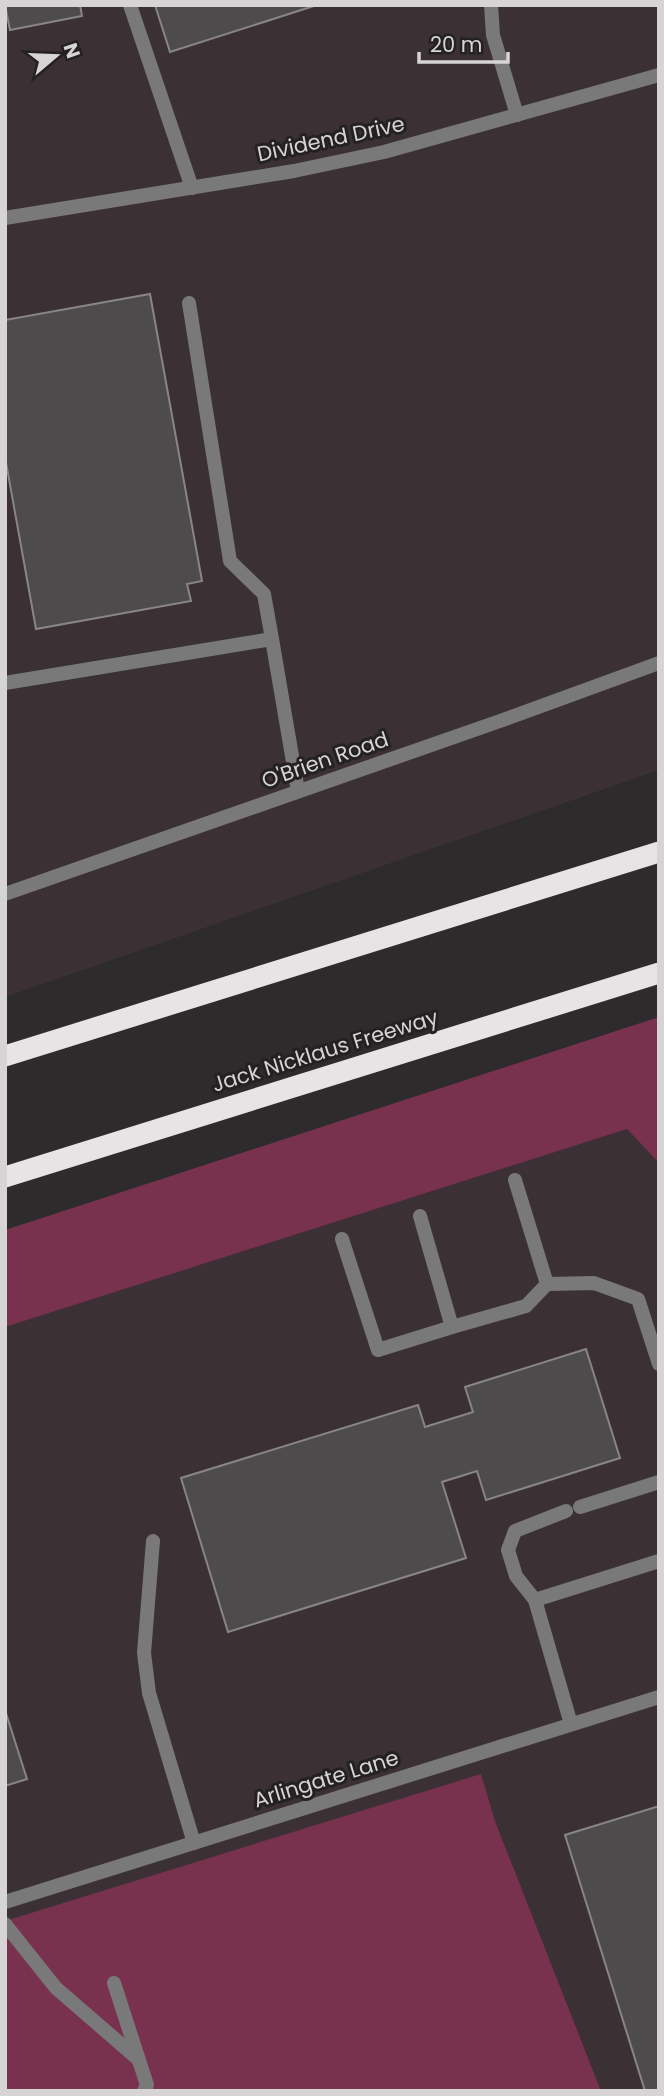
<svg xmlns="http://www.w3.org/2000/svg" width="664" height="2096" viewBox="0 0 664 2096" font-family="Poppins,sans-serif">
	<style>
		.built { fill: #3b3134 }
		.green { fill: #78324e }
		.building { fill: #4e4b4c; stroke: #888586; stroke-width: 2 }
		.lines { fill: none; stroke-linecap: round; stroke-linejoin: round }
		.service { stroke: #7a7979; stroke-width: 14 }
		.minor { stroke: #7a7979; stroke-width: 14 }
		.motorway { stroke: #e8e4e5; stroke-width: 21 }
		.labels { text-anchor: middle; stroke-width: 6; stroke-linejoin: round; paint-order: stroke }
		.street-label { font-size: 21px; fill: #d6d4d5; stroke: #242122 }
	</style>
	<rect width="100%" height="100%" fill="#2e2b2c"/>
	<g class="built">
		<polygon points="5,5 659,5 659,770 5,997"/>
		<polygon points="627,1129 659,1163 659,2091 601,2091 495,1821 481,1775 5,1921 5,1327"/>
	</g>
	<g class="green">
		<polygon points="659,1017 659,1163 627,1129 5,1327 5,1230"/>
		<polygon points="481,1774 495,1821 601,2091 5,2091 5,1921"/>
	</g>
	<g class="building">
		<polygon points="5,5 80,5 82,16 10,30"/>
		<polygon points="155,5 317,5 170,52"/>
		<polygon points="150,294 202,581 187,584 191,601 36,629 5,457 5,320"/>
		<polygon points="586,1349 620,1458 486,1500 477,1471 442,1482 466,1558 228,1632 181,1478 418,1405 425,1427 473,1412 465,1387"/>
		<polygon points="5,1710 27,1779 5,1786"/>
		<polygon points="659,1806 659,2091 645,2091 565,1835"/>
	</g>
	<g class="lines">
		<g class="service">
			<polyline points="130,5 192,188"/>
			<polyline points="491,5 493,35 517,115"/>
			<polyline points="189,303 230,561 264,594 272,639"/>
			<polyline points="5,683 272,639 298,791"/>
			<polyline points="515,1180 547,1284 594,1283 638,1299 659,1364"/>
			<polyline points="420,1216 452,1327 526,1306 547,1284"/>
			<polyline points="342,1239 378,1350 452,1327"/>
			<polyline points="580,1507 659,1482"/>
			<polyline points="153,1541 144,1653 149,1693 194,1843"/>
			<polyline points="535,1600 516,1576 508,1550 515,1531 566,1511"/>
			<polyline points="571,1724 535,1600 659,1561"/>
			<polyline points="5,1924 56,1988 138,2059"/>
			<polyline points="114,1983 147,2085 144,2091"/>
		</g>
		<g class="minor">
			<polyline points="5,218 294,171 384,152 659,75"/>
			<polyline points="5,894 500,721 659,663"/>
			<polyline points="5,1902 659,1697"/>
		</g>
		<g class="motorway">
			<polyline points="5,1056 659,852"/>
			<polyline points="5,1177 659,973"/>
		</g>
	</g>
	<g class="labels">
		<g class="street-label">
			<text transform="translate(331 139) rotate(-12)" y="7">Dividend Drive</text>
			<text transform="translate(325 760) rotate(-19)" y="7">O'Brien Road</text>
			<text transform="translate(325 1051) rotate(-17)" y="7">Jack Nicklaus Freeway</text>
			<text transform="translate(326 1779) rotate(-17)" y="7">Arlingate Lane</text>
		</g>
	</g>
	<rect width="664" height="2096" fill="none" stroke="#d6d4d5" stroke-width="14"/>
	<g transform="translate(56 56) rotate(71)" stroke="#242122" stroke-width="5" paint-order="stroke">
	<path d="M0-5L12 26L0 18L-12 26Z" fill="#d6d4d5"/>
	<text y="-10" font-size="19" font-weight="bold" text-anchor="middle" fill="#d6d4d5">N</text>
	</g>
	<path d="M419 52v10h89v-10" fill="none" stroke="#d6d4d5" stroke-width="3.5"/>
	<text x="430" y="52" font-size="21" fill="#d6d4d5" stroke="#242122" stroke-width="5" paint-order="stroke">20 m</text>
</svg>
